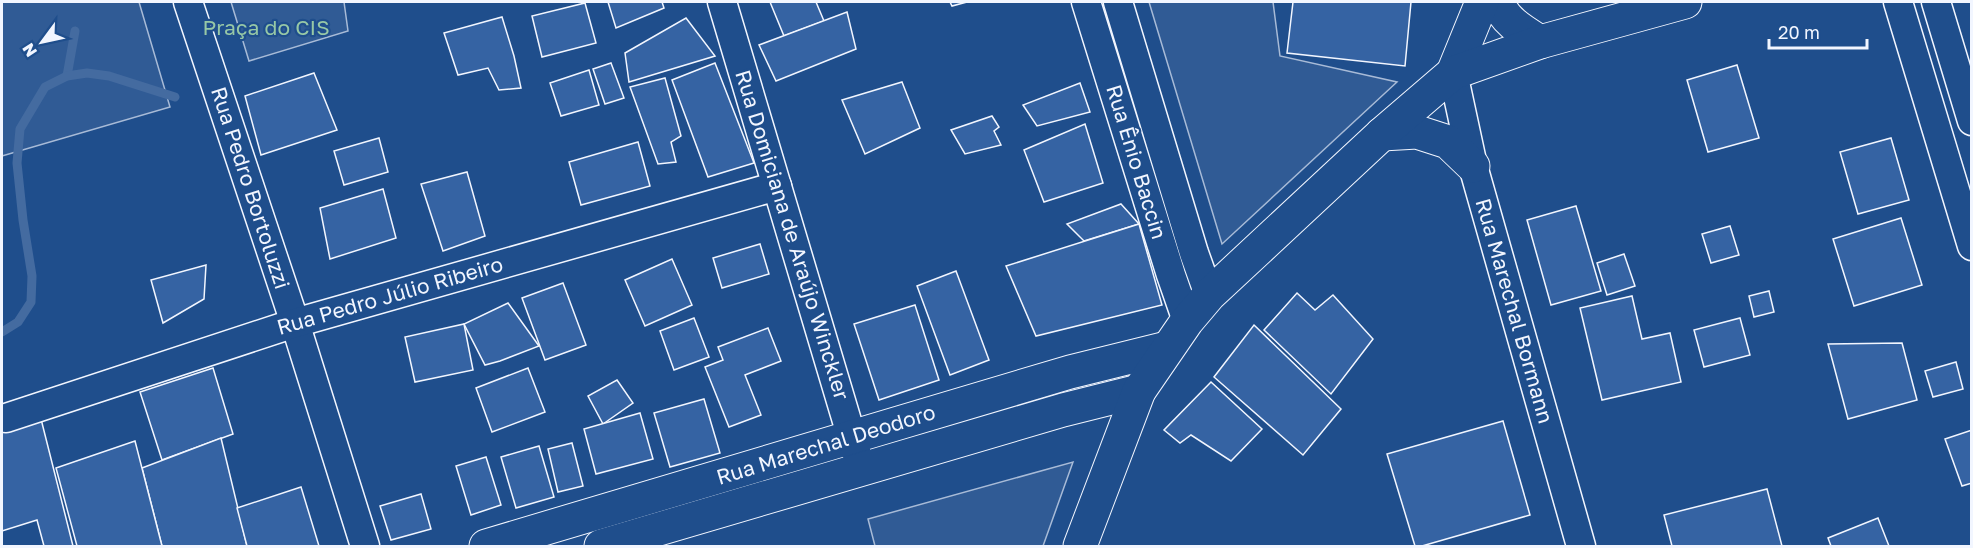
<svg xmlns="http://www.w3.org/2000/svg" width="1973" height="548" viewBox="0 0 1973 548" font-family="'Golos Text',sans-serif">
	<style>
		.built { fill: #305b95; stroke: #a8bbd7; stroke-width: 1.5 }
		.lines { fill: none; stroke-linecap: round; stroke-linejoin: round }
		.stream { stroke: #446ba0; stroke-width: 9 }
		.building { fill: #3563a3; stroke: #f2f6ff; stroke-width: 1.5 }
		.street-casing { stroke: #f2f6ff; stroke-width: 31 }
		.secondary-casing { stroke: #f2f6ff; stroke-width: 35 }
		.street { stroke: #1f4e8c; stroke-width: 28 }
		.secondary { stroke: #1f4e8c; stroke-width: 33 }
		.labels { text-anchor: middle; stroke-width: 4.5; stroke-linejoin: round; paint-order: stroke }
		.park-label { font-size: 21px; fill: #97c8a6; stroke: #1f4e8c }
		.street-label { font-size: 21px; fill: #f2f6ff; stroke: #1f4e8c }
	</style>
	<rect width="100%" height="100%" fill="#1f4e8c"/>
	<g class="built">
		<polygon points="2,2 139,2 170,107 2,156"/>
		<polygon points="231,2 344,2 348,31 249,61"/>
		<polygon points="1149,2 1273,2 1280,56 1397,82 1222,244"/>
		<polygon points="1073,462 1043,546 875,546 868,519"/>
	</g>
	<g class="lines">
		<g class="stream">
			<polyline points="67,76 75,31"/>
			<polyline points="2,332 18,322 31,302 32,276 23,220 17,163 20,129 45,87 67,76 87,73 109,76 175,97"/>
		</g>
	</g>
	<g class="building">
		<polygon points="608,2 662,2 664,8 616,28"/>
		<polygon points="770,2 816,2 824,21 784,36"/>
		<polygon points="950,2 967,2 952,6"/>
		<polygon points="1293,2 1411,2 1405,66 1287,53"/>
		<polygon points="585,3 596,43 542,57 532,16"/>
		<polygon points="847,12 856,49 776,81 759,45"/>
		<polygon points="502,17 514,56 521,88 499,90 488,68 458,75 444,33"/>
		<polygon points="686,18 715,56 629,82 625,53"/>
		<polygon points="611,63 624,98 605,104 593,69"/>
		<polygon points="715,63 754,163 708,177 672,80"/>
		<polygon points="1737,65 1759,138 1708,152 1687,80"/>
		<polygon points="589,70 599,105 561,116 550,83"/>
		<polygon points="314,73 337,130 261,155 245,96"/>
		<polygon points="665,78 681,136 671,142 676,162 658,164 630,87"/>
		<polygon points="902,82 920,128 865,154 842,100"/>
		<polygon points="1080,83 1090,112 1037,126 1023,105"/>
		<polygon points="992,116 999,127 994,131 1001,145 965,154 951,130"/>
		<polygon points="1085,124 1103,183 1044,202 1024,150"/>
		<polygon points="379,138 388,172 344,185 334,151"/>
		<polygon points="1891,138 1909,200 1858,214 1840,152"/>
		<polygon points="638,142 650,186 581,205 569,162"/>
		<polygon points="467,172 485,236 443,251 421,184"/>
		<polygon points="383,189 396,238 330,259 320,208"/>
		<polygon points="1121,204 1139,224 1084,241 1067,224"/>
		<polygon points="1576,206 1601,291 1551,305 1527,220"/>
		<polygon points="1901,218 1922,285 1854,306 1833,239"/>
		<polygon points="1139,224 1162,305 1036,336 1006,266"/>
		<polygon points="1730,226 1739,255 1711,263 1702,234"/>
		<polygon points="760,244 769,274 722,288 713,258"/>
		<polygon points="1624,254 1635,286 1607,295 1597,263"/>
		<polygon points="672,259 692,305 645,326 625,280"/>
		<polygon points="206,265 204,299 163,323 151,280"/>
		<polygon points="956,271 989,360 950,375 917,286"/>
		<polygon points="563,283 586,345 545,360 522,298"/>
		<polygon points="1769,291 1774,312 1754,317 1749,296"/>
		<polygon points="1297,293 1315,310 1333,295 1373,339 1331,394 1264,330"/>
		<polygon points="1632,296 1642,339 1670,333 1681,382 1602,400 1580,308"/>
		<polygon points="508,303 539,346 500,361 485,365 464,324"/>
		<polygon points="915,305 939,380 879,400 854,324"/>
		<polygon points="694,318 709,357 674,370 660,331"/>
		<polygon points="1740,318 1750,355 1704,367 1694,330"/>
		<polygon points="464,324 473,370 415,382 405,337"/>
		<polygon points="1254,325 1341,409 1303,455 1214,377"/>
		<polygon points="768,328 781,361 745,375 761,415 729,427 705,367 723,360 718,347"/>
		<polygon points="1902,343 1917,400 1848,419 1828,344"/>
		<polygon points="1956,362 1963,389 1933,397 1925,371"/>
		<polygon points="213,368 233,434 162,460 140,392"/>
		<polygon points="528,368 545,412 492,432 476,388"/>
		<polygon points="617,380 633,403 603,424 588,396"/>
		<polygon points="1211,382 1262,429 1231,461 1191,435 1180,443 1164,430"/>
		<polygon points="704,399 720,453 670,467 654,413"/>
		<polygon points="640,413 653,459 596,474 584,429"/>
		<polygon points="40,415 73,546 44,546 37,520 2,531 2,426"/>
		<polygon points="1503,421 1530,515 1422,546 1415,546 1387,454"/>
		<polygon points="1972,430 1972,483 1962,486 1945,439"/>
		<polygon points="221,438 247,546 162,546 142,468"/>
		<polygon points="135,441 162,546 77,546 56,468"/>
		<polygon points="572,443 583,486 558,492 548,449"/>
		<polygon points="539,446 554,497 516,508 501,457"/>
		<polygon points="486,457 501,505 471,515 456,466"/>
		<polygon points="301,487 319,546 247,546 237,508"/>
		<polygon points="1767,489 1782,546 1672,546 1664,515"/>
		<polygon points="421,494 431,529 391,540 380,506"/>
		<polygon points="1878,518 1889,546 1831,546 1828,538"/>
	</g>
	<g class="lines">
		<g class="street-casing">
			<g id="street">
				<polyline points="188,2 295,323 365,546"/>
				<polyline points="722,2 858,458"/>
				<polyline points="1086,2 1171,275 1187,321"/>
				<polyline points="1118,2 1194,253 1209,295"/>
				<polyline points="1898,2 1972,246"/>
				<polyline points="1936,2 1972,121"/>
				<polyline points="1453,73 1473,166 1581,546"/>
				<polyline points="6,418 295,323 777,186"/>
			</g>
		</g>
		<g class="secondary-casing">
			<g id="secondary">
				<path d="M1498 2C1504 21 1524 32 1540 42"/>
				<polyline points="1453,73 1482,2"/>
				<polyline points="1382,134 1417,132 1448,142 1473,166"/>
				<polyline points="486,546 1070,372 1167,348"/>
				<polyline points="601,546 1063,410 1139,391"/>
				<polyline points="1080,546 1139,391 1187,321 1209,295 1382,134 1453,73 1540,42 1685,2"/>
			</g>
		</g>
		<use href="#street" class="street"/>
		<use href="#secondary" class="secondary"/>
	</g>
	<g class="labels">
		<g class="park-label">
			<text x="266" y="35">Praça do CIS</text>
		</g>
		<g class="street-label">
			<text transform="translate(1136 162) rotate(73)" y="7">Rua Ênio Baccin</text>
			<text transform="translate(250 188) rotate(72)" y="7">Rua Pedro Bortoluzzi</text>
			<text transform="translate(792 235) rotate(73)" y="7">Rua Domiciana de Araújo Winckler</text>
			<text transform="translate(390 296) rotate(-16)" y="7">Rua Pedro Júlio Ribeiro</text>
			<text transform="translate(1514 311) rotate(74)" y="7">Rua Marechal Bormann</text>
			<text transform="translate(826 445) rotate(-17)" y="7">Rua Marechal Deodoro</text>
		</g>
	</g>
	<rect width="1973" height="548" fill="none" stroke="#f2f6ff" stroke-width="6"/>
	<g transform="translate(42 42) rotate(237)" stroke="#1f4e8c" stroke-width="4.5" paint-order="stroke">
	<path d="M0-4.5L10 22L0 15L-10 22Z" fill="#f2f6ff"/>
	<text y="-9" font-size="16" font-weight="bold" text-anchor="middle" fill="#f2f6ff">N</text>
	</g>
	<path d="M1769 39v9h98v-9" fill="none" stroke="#f2f6ff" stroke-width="3"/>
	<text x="1778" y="39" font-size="18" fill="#f2f6ff" stroke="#1f4e8c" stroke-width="4.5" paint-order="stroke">20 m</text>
</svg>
